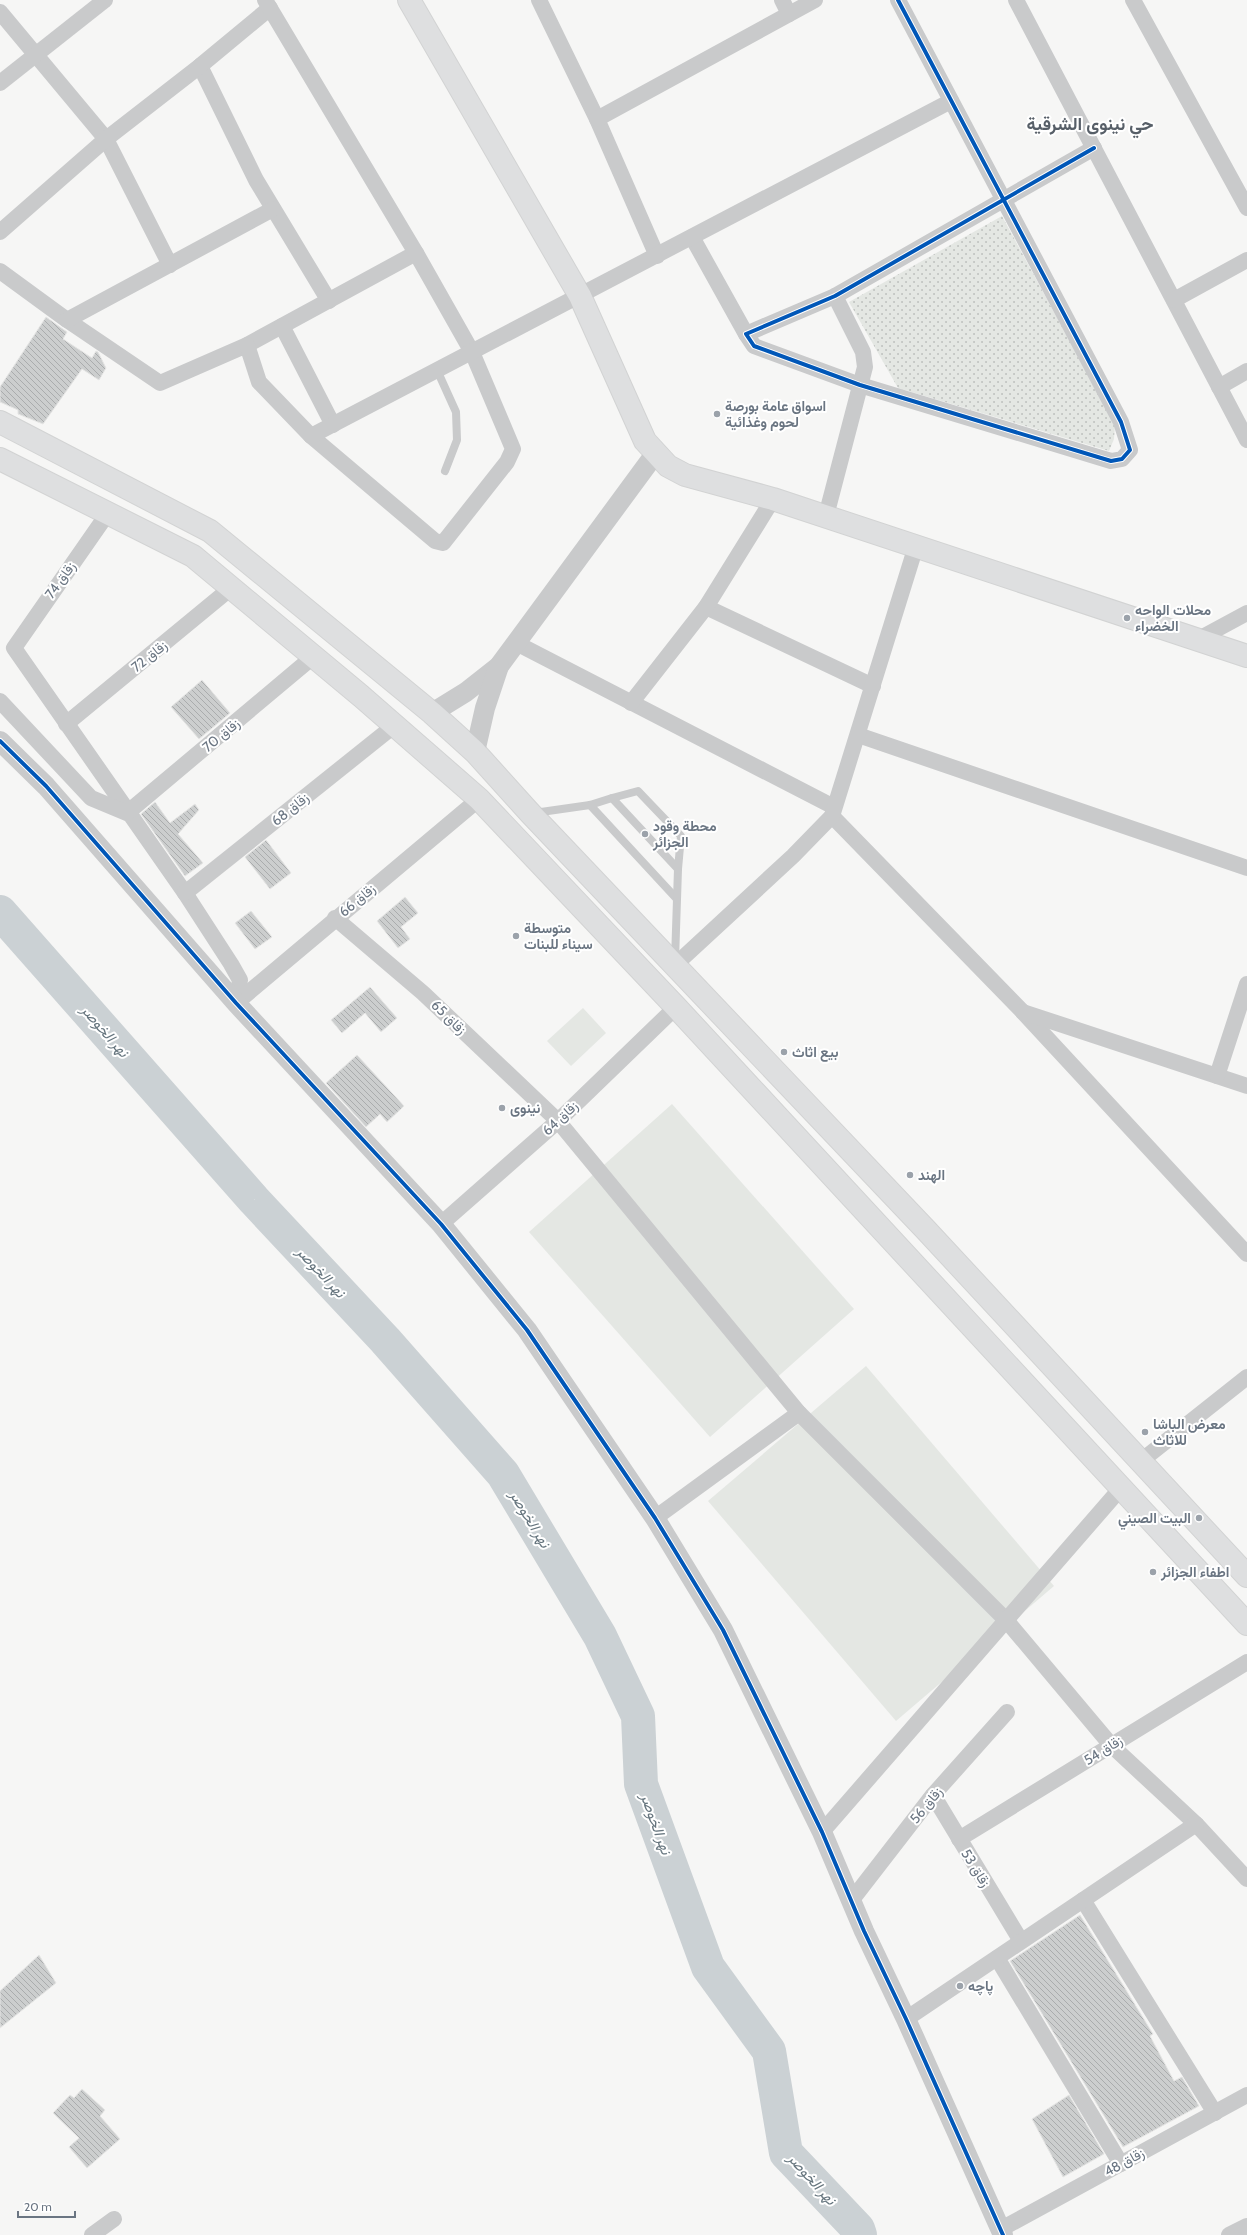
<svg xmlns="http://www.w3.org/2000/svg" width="1247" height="2235" viewBox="0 0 1247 2235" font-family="Cabin,Vazirmatn,sans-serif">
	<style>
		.grass { fill: url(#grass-dots) }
		.garden { fill: #e4e7e3 }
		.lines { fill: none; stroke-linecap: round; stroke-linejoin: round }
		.river { stroke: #cbd1d4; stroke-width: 34 }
		.building { fill: url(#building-back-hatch); stroke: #e6e6e5 }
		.secondary-casing { stroke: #d2d3d3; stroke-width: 24 }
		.primary-casing { stroke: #d2d3d3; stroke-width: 24 }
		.service { stroke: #c9cacb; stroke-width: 8 }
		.minor { stroke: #c9cacb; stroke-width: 16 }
		.tertiary { stroke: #c9cacb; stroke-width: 20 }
		.secondary { stroke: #dedfe0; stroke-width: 22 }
		.primary { stroke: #dedfe0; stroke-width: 22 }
		.cycleway-casing { stroke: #fff; stroke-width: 6 }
		.cycleway { stroke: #0057b8; stroke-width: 4 }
		.poi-dot { fill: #9ba2aa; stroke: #fff; stroke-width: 1.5 }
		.labels { text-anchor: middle; stroke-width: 4; stroke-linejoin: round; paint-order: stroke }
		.poi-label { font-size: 14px; font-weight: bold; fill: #6a7582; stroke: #fff; text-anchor: start }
		.street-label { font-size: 14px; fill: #6a7582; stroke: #fff }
		.water-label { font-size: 15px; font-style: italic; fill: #66757e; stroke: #fff }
		.district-label { font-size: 18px; font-weight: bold; fill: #575f68; stroke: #fff }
	</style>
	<defs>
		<pattern id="grass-dots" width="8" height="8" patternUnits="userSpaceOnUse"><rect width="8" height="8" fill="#e4e7e3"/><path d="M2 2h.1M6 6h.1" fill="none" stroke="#bdc0bd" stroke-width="1.8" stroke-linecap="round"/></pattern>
		<pattern id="building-back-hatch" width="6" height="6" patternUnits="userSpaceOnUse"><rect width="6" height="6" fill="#cccece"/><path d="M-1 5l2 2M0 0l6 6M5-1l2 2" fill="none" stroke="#aaacad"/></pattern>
	</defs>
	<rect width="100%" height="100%" fill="#f6f6f5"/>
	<polygon class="grass" points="1002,216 1115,425 1114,439 1109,451 898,388 849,302"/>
	<g class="garden">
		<polygon points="583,1008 606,1033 571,1066 547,1041"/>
		<polygon points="672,1104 854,1309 710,1437 529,1232"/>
		<polygon points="866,1366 1054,1586 896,1721 708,1501"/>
	</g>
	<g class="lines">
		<polyline class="river" points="0,912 254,1200 385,1340 503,1474 600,1636 638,1716 641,1784 708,1967 769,2051 786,2153 858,2229 860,2235"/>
	</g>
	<g class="building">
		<polygon points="46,317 67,332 63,339 92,358 96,351 98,352 106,368 99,380 82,369 43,424 18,414 18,410 0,402 0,387"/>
		<polygon points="202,680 230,713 199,739 171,707"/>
		<polygon points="155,802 170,823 195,804 199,810 178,834 203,863 185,876 141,814"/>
		<polygon points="266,840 291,873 270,889 245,857"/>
		<polygon points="405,897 418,913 401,927 410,939 398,948 377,921"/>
		<polygon points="251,911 272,937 255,949 235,923"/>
		<polygon points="370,987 397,1018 381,1032 365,1013 342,1033 331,1020"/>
		<polygon points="357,1055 404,1106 387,1122 380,1114 366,1127 326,1083"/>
		<polygon points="1080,1915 1153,2034 1150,2036 1174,2081 1182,2077 1199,2106 1123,2147 1010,1961"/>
		<polygon points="39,1955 56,1983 0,2028 0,1991"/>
		<polygon points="82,2089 105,2110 100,2116 120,2139 87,2168 69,2147 79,2138 53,2113 70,2095 74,2098"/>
		<polygon points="1069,2095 1104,2154 1063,2177 1032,2119"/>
	</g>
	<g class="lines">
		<g class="secondary-casing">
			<polyline id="secondary" points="409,0 580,296 645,441 668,466 685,475 773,499 1247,656"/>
		</g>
		<g class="primary-casing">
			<g id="primary">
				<polyline points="0,422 210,531 432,713 475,752 530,813 926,1230 1247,1576"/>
				<polyline points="0,459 193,556 361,696 479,799 676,1007 1247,1624"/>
			</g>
		</g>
		<g class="service">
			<polyline points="437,370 456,412 457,440 445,471"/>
			<polyline points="612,798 638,791 681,836 678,869"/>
			<polyline points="590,805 676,898"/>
			<polyline points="534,813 590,805 612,798 678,869 675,960"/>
		</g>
		<g class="minor">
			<polyline points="539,0 597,119 657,256"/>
			<polyline points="782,0 789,14"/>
			<polyline points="898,0 1121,422 1130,450 1122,459 1111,461 860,385 754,346 746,334 835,296 1094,148"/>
			<polyline points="1016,0 1247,440"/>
			<polyline points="1133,0 1247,208"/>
			<polyline points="0,12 106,139 170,265"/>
			<polyline points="200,66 256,180 329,301"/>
			<polyline points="0,83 105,0"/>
			<polyline points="597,119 815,0"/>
			<polyline points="0,232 106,139 200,66 270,8"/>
			<polyline points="692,237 746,334"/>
			<polyline points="0,271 67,320 160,383 247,345 416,253"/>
			<polyline points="1174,300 1247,260"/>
			<polyline points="67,320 273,209"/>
			<polyline points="282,326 333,425"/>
			<polyline points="247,345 259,382 311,436 435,541 443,543 507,462 513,449 472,352 416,253 265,0"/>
			<polyline points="1219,387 1247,371"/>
			<polyline points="311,436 951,101"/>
			<polyline points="108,513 14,648 185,893 231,964 240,980 236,1003"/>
			<polyline points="826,516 865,367 863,352 835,296"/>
			<polyline points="706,607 873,686"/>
			<polyline points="1197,640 1247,613"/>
			<polyline points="516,643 834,807"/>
			<polyline points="0,701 91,798 127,813 314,656"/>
			<polyline points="631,703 706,607 773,499"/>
			<polyline points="66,724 231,588"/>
			<polyline points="858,735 1247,868"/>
			<polyline points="832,816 1022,1011 1247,1254"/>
			<polyline points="185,893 395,725"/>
			<polyline points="335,918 423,993 558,1121 799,1413 1006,1620 1111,1745 1196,1824 1247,1879"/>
			<polyline points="674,966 793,856 832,816 916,546"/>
			<polyline points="236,1003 479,799"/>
			<polyline points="1023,1012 1247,1086"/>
			<polyline points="1217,1076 1247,984"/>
			<polyline points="441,1224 558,1121 676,1007"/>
			<polyline points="1141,1461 1247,1377"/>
			<polyline points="655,1518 799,1413"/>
			<polyline points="933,1795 1021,1941"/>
			<polyline points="822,1832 1121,1488"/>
			<polyline points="959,1839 1247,1662"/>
			<polyline points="1083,1900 1215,2113"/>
			<polyline points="851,1901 933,1795 1007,1712"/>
			<polyline points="997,1958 1121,2164"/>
			<polyline points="906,2019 1196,1824"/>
			<polyline points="1001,2229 1247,2095"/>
			<polyline points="92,2235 114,2219"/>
			<polyline points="1229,2235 1247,2226"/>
		</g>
		<g class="tertiary">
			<polyline points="432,713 466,692 499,666 655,454"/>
			<polyline points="0,741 46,786 236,1003 441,1224 527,1330 655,1518 723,1630 822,1832 864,1931 906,2019 1003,2235"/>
			<polyline points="475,752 485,708 499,666"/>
		</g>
		<use href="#secondary" class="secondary"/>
		<use href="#primary" class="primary"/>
		<g class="cycleway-casing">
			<g id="cycleway">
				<polyline points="898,0 1121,422 1130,450 1122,459 1111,461 860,385 754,346 746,334 835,296 1094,148"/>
				<polyline points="0,741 46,786 236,1003 441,1224 527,1330 655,1518 723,1630 822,1832 864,1931 906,2019 1003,2235"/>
			</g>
		</g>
		<use href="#cycleway" class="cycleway"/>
	</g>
	<g class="poi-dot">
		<circle cx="717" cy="414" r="4"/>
		<circle cx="1127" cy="618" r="4"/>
		<circle cx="645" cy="834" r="4"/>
		<circle cx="516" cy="936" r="4"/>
		<circle cx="784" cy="1052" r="4"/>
		<circle cx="502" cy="1108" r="4"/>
		<circle cx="910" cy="1175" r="4"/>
		<circle cx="1145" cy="1432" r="4"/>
		<circle cx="1199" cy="1518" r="4"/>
		<circle cx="1153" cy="1572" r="4"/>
		<circle cx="960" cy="1986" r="4"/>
	</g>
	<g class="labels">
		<g class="poi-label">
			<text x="725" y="411">اسواق عامة بورصة<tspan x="725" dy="16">لحوم وغذائية</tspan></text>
			<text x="1135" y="615">محلات الواحه<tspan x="1135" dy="16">الخضراء</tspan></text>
			<text x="653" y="831">محطة وقود<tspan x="653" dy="16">الجزائر</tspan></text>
			<text x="524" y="933">متوسطة<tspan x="524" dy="16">سيناء للبنات</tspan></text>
			<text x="792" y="1057">بيع اثاث</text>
			<text x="510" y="1113">نينوى</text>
			<text x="918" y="1180">الهند</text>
			<text x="1153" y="1429">معرض الباشا<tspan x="1153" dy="16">للاثاث</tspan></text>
			<text x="1191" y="1523" text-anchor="end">البيت الصيني</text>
			<text x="1161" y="1577">اطفاء الجزائر</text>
			<text x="968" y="1991">پاچه</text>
		</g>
		<g class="street-label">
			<text transform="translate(60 580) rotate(-54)" y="5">زقاق 74</text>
			<text transform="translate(149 656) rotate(-39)" y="5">زقاق 72</text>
			<text transform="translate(221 735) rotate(-40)" y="5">زقاق 70</text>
			<text transform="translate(290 809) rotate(-39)" y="5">زقاق 68</text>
			<text transform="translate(357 900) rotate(-40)" y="5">زقاق 66</text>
			<text transform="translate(449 1017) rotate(44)" y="5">زقاق 65</text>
			<text transform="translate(560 1118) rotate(-43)" y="5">زقاق 64</text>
			<text transform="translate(1103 1750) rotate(-32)" y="5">زقاق 54</text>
			<text transform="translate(926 1805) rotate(-51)" y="5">زقاق 56</text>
			<text transform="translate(976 1868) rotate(58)" y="5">زقاق 53</text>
			<text transform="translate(1124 2162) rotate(-29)" y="5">زقاق 48</text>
		</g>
		<g class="water-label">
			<text transform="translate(105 1031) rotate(49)" y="5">نهر الخوصر</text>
			<text transform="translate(321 1272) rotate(47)" y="5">نهر الخوصر</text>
			<text transform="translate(530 1519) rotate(59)" y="5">نهر الخوصر</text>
			<text transform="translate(656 1824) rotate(70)" y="5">نهر الخوصر</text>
			<text transform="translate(812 2179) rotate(48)" y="5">نهر الخوصر</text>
		</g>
		<g class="district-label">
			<text x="1090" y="130">حي نينوى الشرقية</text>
		</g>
	</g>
	<path d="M18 2211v6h57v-6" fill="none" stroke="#6a7582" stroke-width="2"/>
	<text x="24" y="2211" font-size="12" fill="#6a7582" stroke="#ffffff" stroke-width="3" paint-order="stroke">20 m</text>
</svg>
